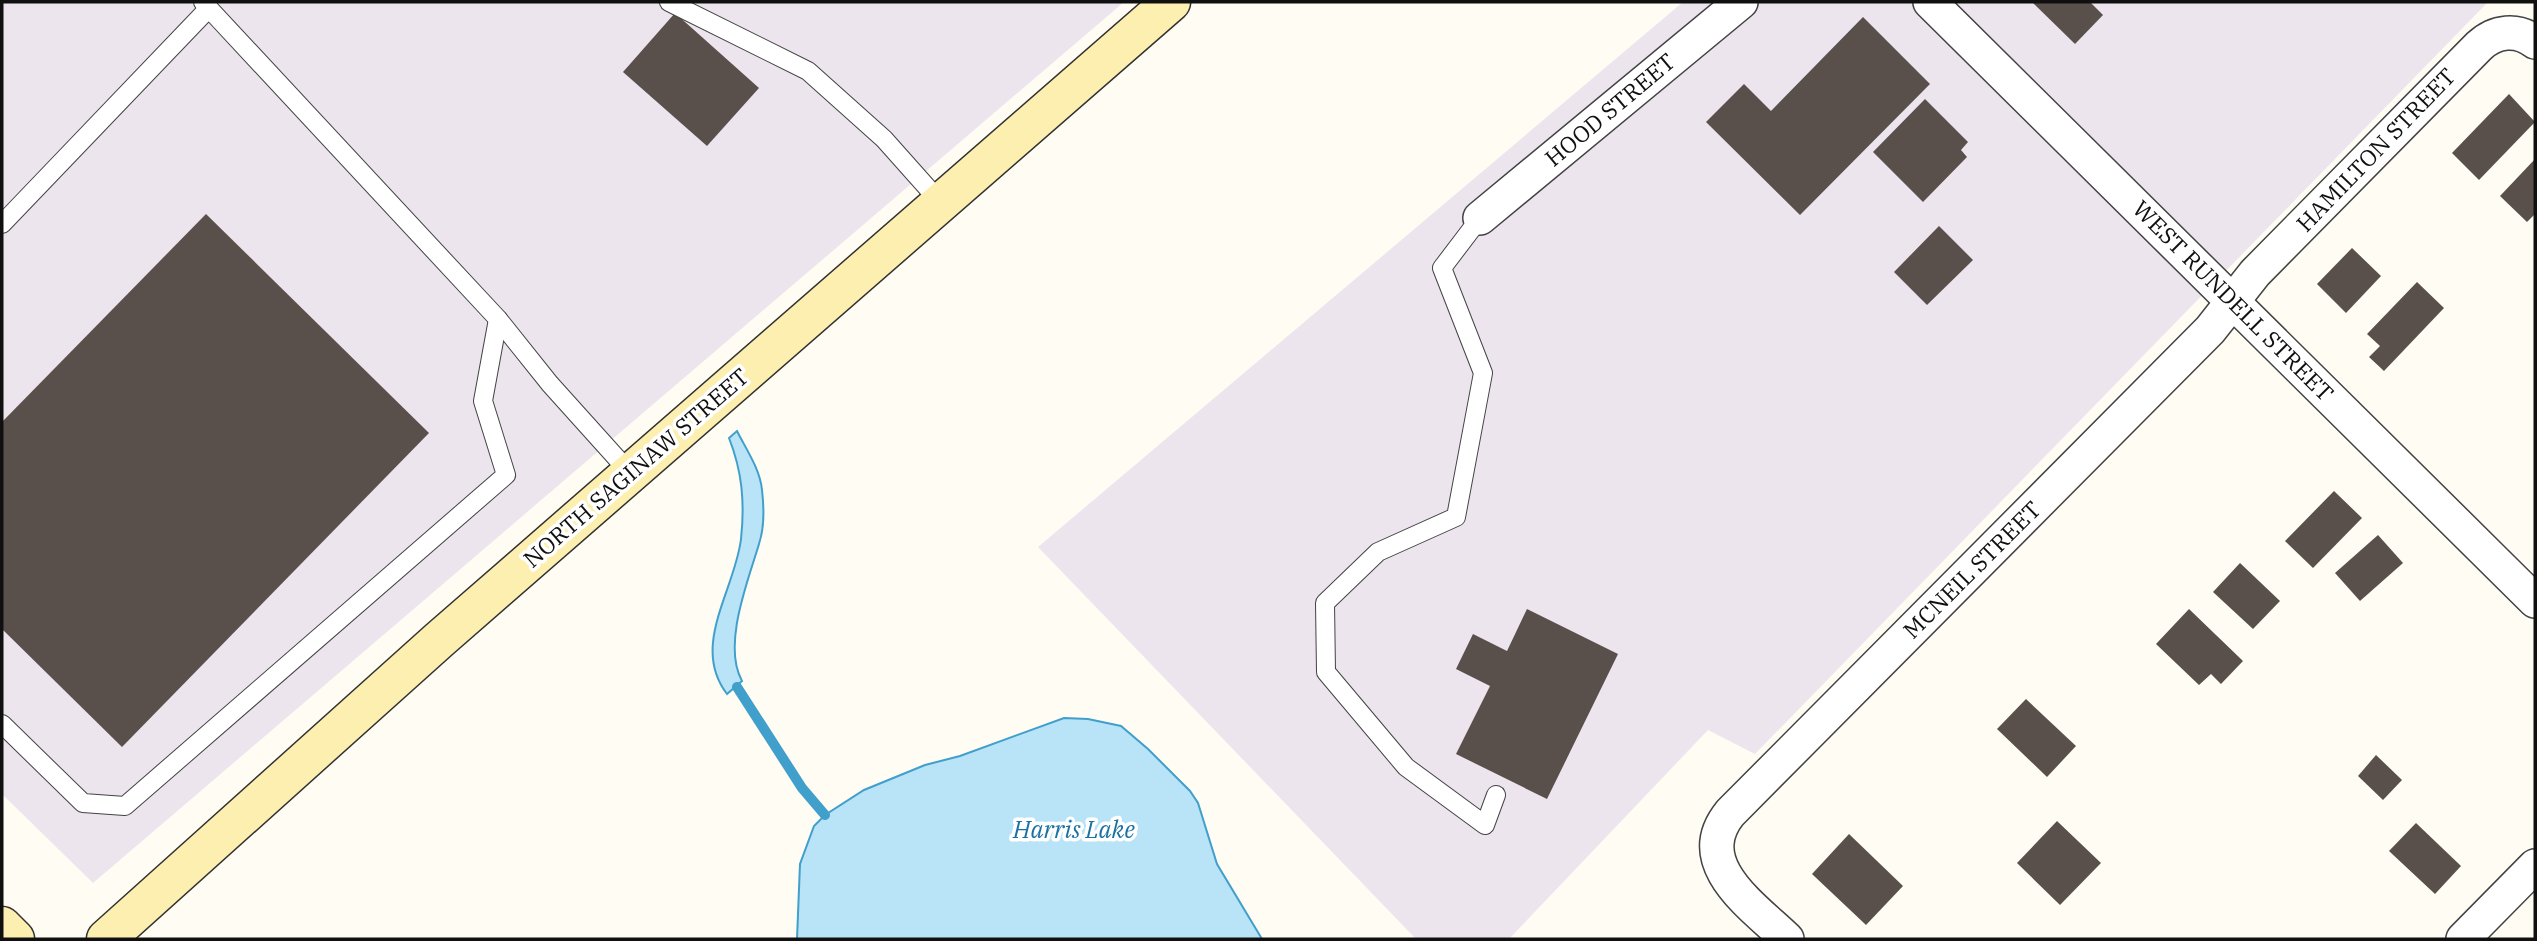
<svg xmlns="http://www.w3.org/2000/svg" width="2537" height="941" viewBox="0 0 2537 941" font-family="'IBM Plex Serif',serif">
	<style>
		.industrial { fill: #ece5ee }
		.water { fill: #b9e3f6; stroke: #419fcc; stroke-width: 2 }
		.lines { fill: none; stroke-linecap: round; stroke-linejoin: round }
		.stream { stroke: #419fcc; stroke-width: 10 }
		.building { fill: #59504c }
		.lane-casing { stroke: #434343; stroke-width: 20 }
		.street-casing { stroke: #434343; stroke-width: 36 }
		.secondary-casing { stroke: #323232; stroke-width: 41 }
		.lane { stroke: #fff; stroke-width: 18 }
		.street { stroke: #fff; stroke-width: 33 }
		.secondary { stroke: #fdefb0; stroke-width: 38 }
		.labels { text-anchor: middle; stroke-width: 7; stroke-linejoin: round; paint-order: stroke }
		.street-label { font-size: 23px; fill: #101010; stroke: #fff }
		.water-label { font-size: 24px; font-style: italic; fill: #1a71a2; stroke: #fff }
	</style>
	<rect width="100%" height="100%" fill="#fffcf3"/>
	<g class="industrial">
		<polygon points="2,2 1124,2 93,883 2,794"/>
		<polygon points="1683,2 2488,2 1755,754 1708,730 1509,939 1416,939 1038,547"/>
	</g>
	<g class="water">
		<path d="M737 431C746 449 760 469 762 490 764 507 764 529 759 544 748 581 722 645 742 681L727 694C690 646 735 590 741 539 745 502 742 471 729 438Z"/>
		<polygon points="1064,718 1088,719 1121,726 1148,749 1190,791 1198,803 1217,864 1262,939 797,939 800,864 814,826 825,815 864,790 925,765 960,756"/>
	</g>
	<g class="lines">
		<polyline class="stream" points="737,687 802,788 825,815"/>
	</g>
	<g class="building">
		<polygon points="2032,2 2090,2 2103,15 2075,44"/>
		<polygon points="675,13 759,88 707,146 623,72"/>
		<polygon points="1863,17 1930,84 1800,215 1706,122 1744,84 1771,111"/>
		<polygon points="2509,94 2535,122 2479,180 2452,153"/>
		<polygon points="1925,99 1968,142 1961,150 1967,157 1923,202 1873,152"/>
		<polygon points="2535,159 2535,214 2527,222 2500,196"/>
		<polygon points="206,214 429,433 122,747 2,629 2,422"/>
		<polygon points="1939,226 1973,260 1927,305 1894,272"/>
		<polygon points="2352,248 2381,276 2346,313 2317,284"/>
		<polygon points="2417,282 2444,308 2384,371 2369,357 2380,346 2367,334"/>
		<polygon points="2334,491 2362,518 2313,568 2285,541"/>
		<polygon points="2378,535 2403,563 2360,601 2335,573"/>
		<polygon points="2240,563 2280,601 2253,629 2213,592"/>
		<polygon points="1527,609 1618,654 1547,799 1456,754 1490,686 1456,669 1473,634 1507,651"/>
		<polygon points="2189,609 2243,661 2221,684 2211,674 2199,685 2156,644"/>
		<polygon points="2026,699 2076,746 2047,777 1997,729"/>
		<polygon points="2376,755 2402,780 2383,800 2358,776"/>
		<polygon points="2057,821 2101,863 2060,905 2017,863"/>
		<polygon points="2416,823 2461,866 2435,894 2389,851"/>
		<polygon points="1849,834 1903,886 1866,925 1812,874"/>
	</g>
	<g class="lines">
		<g class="lane-casing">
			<g id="lane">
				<polyline points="203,2 498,319 550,384 631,474"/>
				<polyline points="669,2 808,71 884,139 941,203"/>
				<polyline points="1480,218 1442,268 1483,373 1456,517 1378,552 1325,603 1326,672 1406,767 1485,825 1496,795"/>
				<polyline points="2,224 209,8"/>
				<polyline points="2,724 83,803 125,806 506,475 483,401 498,319"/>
			</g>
		</g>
		<g class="street-casing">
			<g id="street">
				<polyline points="1930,2 2535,601"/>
				<polyline points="1480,218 1741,2"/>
				<path d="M1787 939C1754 907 1689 864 1730 813L2210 330 2255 273 2479 46C2495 31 2517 28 2535 42"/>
				<polyline points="2463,939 2535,866"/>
			</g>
		</g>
		<g class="secondary-casing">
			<g id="secondary">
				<polyline points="2,926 15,939"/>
				<polyline points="106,939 439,640 1171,2"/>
			</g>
		</g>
		<use href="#lane" class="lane"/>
		<use href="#street" class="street"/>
		<use href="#secondary" class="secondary"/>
	</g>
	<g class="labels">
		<g class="street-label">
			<text transform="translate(1610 110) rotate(-40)" y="8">HOOD STREET</text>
			<text transform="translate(2376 150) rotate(-46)" y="8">HAMILTON STREET</text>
			<text transform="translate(2233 301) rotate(45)" y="8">WEST RUNDELL STREET</text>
			<text transform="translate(636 468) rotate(-41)" y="8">NORTH SAGINAW STREET</text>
			<text transform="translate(1972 570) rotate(-45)" y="8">MCNEIL STREET</text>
		</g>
		<g class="water-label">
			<text x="1074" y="838">Harris Lake</text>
		</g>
	</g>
	<rect width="2537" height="941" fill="none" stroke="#101010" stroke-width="7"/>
</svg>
